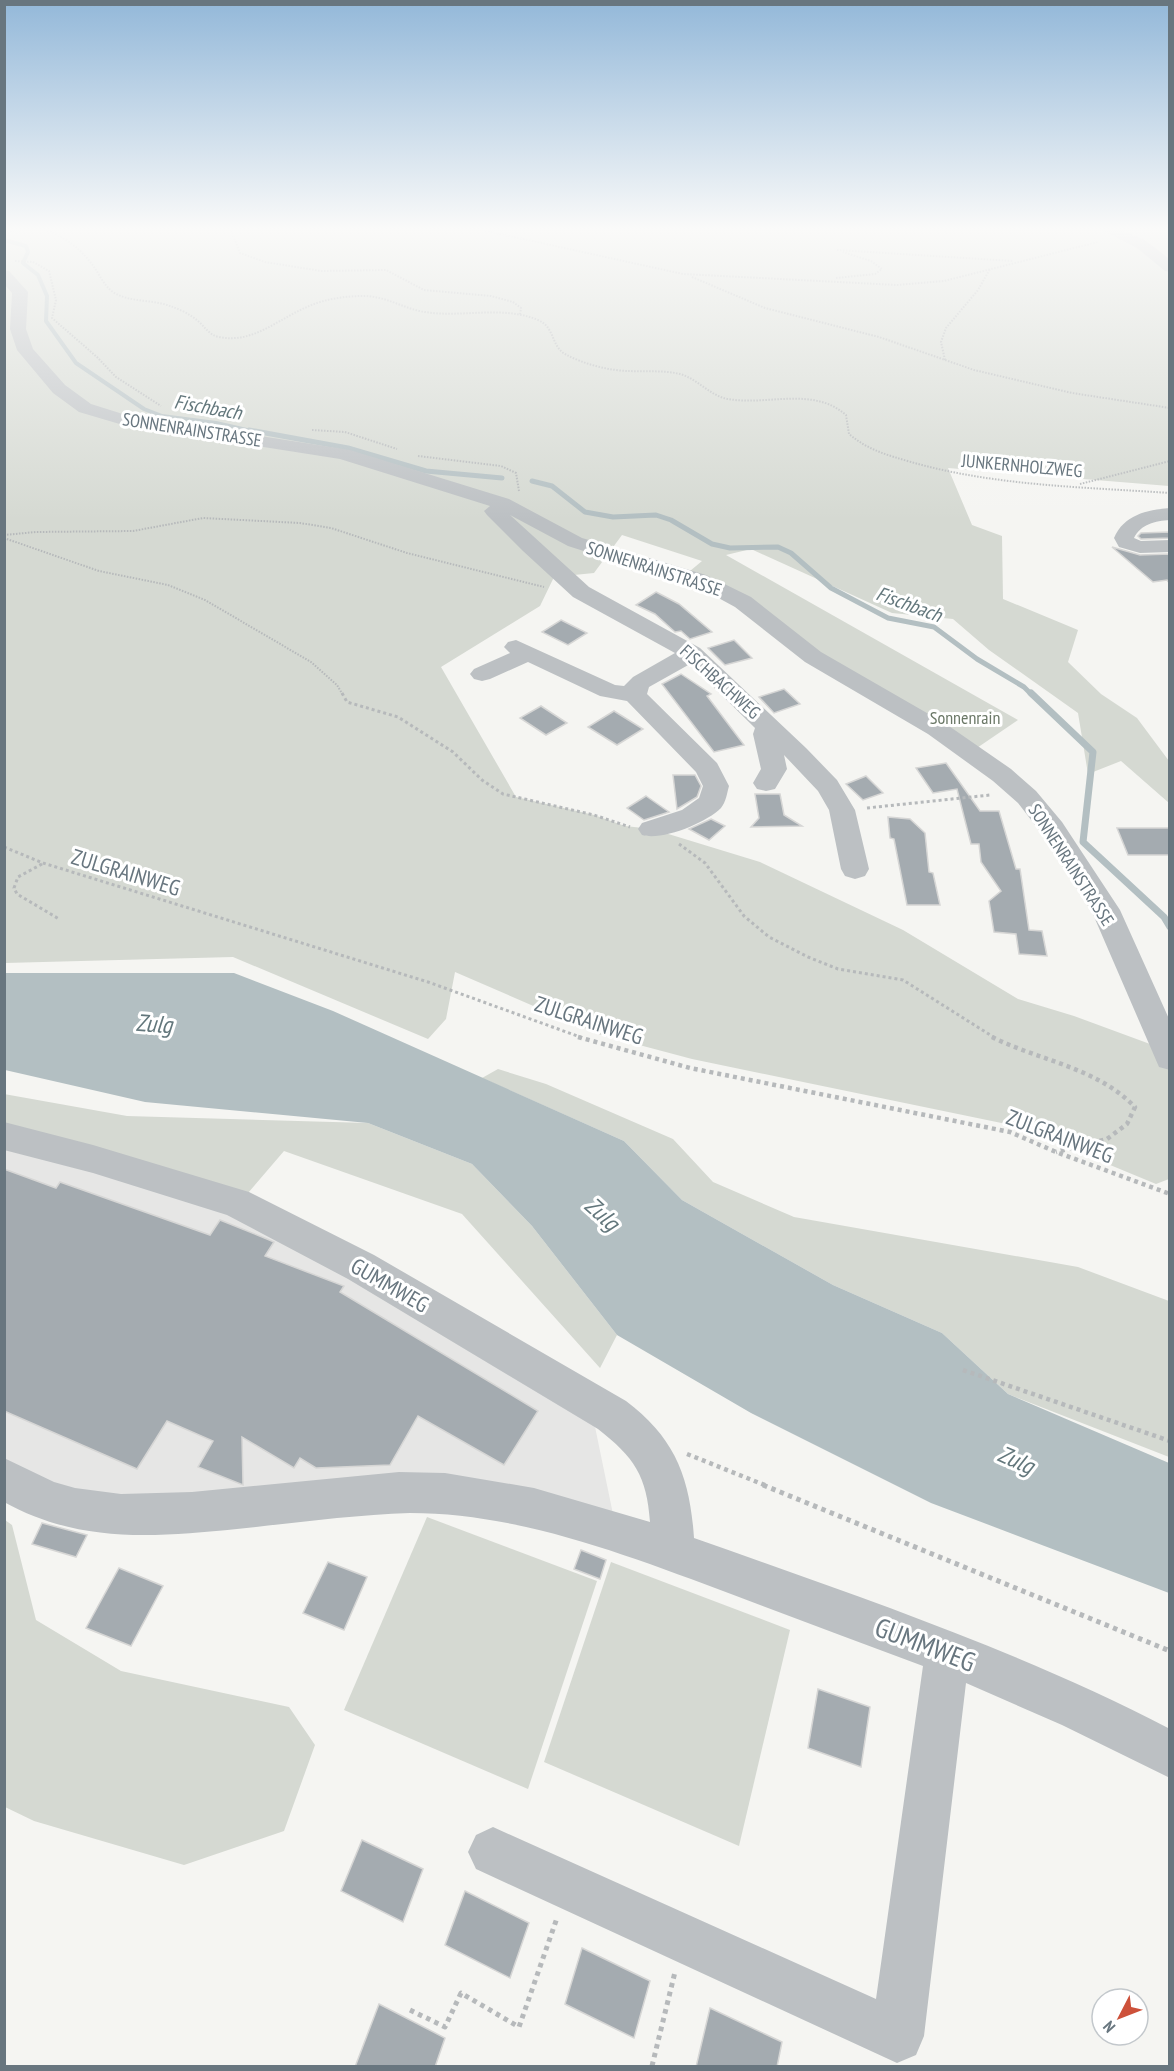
<svg xmlns="http://www.w3.org/2000/svg" width="1174" height="2071" viewBox="0 0 1174 2071" font-family="'PT Sans Narrow',sans-serif">
	<style>
		.built { fill: #e6e6e5 }
		.green { fill: #d5d9d2 }
		.water { fill: #b3bfc2 }
		.lines { fill: none; stroke-linecap: round; stroke-linejoin: round }
		.stream-far2 { stroke: #b3bfc2; stroke-width: 4 }
		.stream-far1 { stroke: #b3bfc2; stroke-width: 5 }
		.stream { stroke: #b3bfc2; stroke-width: 7 }
		.building { fill: #a4abb0; stroke: #d6d6d5; stroke-width: 1.5 }
		.path-far3 { stroke: #b6b9bb; stroke-width: 2; stroke-dasharray: 1.5 1.5; stroke-linecap: butt }
		.path-far2 { stroke: #b6b9bb; stroke-width: 3; stroke-dasharray: 3 3; stroke-linecap: butt }
		.path-far1 { stroke: #b6b9bb; stroke-width: 4.5; stroke-dasharray: 4 4; stroke-linecap: butt }
		.path { stroke: #b6b9bb; stroke-width: 5; stroke-dasharray: 4.5 4.5; stroke-linecap: butt }
		.minor { fill: #bcc0c3; fill-rule: evenodd }
		.labels { text-anchor: middle; stroke-width: 6; stroke-linejoin: round; paint-order: stroke }
		.far-street-label { font-size: 18px; fill: #68767f; stroke: #fff }
		.far-park-label { font-size: 18px; fill: #6a7766; stroke: #fff }
		.far-water-label { font-size: 20px; font-style: italic; fill: #63777c; stroke: #fff }
		.street-label { font-size: 22px; fill: #68767f; stroke: #fff }
		.water-label { font-size: 24px; font-style: italic; fill: #63777c; stroke: #fff }
		.near-street-label { font-size: 27px; fill: #68767f; stroke: #fff }
	</style>
	<rect width="100%" height="100%" fill="#f5f5f2"/>
	<polygon class="built" points="4,1143 244,1213 593,1417 614,1519 78,1495 5,1465"/>
	<g class="green">
		<polygon points="4,230 1169,230 1169,486 948,468 972,525 1002,536 1003,599 1078,630 1068,662 1101,694 1137,718 1169,761 1169,803 1121,761 1088,774 1078,713 989,650 953,619 892,613 751,549 726,555 1018,720 971,752 743,602 684,576 702,561 622,535 594,573 554,577 540,606 441,667 516,797 594,815 625,826 652,829 760,862 903,930 1018,999 1074,1016 1169,1051 1169,1179 1156,1184 1016,1126 692,1059 598,1034 455,972 446,1019 428,1039 233,957 5,963"/>
		<polygon points="498,1069 546,1084 673,1139 713,1182 794,1217 1078,1267 1169,1301 1169,1457 1008,1394 942,1333 833,1285 682,1200 624,1141 482,1078"/>
		<polygon points="4,1094 127,1116 368,1123 472,1164 532,1226 617,1335 600,1368 462,1214 284,1151 248,1193 5,1124"/>
		<polygon points="427,1517 597,1581 528,1789 344,1710"/>
		<polygon points="5,1520 12,1525 36,1620 121,1671 289,1707 315,1745 284,1831 184,1865 34,1821 5,1807"/>
		<polygon points="611,1562 790,1630 739,1846 544,1762"/>
	</g>
	<polygon class="water" points="5,973 234,973 333,1011 624,1141 682,1200 833,1285 942,1333 1008,1394 1169,1463 1169,1593 931,1503 751,1413 617,1335 532,1226 472,1164 368,1123 145,1102 5,1070"/>
	<g class="lines">
		<polyline class="stream-far2" points="4,240 26,246 28,252 23,263 38,275 47,296 46,321 76,363 144,409 162,416 216,423 256,432"/>
		<g class="stream-far1">
			<polyline points="249,430 348,448 426,471 502,478"/>
			<polyline points="532,481 552,486 585,512 613,517 656,515 671,520 712,544 730,548 778,547 791,553 831,588 888,618 934,627 977,659 1024,687 1032,695"/>
		</g>
		<polyline class="stream" points="1031,693 1093,752 1083,842 1164,917 1170,927"/>
	</g>
	<g class="building">
		<polygon points="1170,532 1170,538 1141,539 1138,536 1141,533"/>
		<polygon points="1112,547 1140,555 1170,554 1170,584 1167,580 1153,582"/>
		<polygon points="656,592 679,604 712,632 690,639 681,631 675,632 655,614 636,605"/>
		<polygon points="561,620 587,633 568,645 542,632"/>
		<polygon points="734,640 752,658 725,665 708,648"/>
		<polygon points="681,674 711,694 707,696 744,745 714,752 662,684"/>
		<polygon points="784,689 800,704 774,713 759,697"/>
		<polygon points="541,706 567,723 546,735 520,718"/>
		<polygon points="614,711 643,729 617,745 588,727"/>
		<polygon points="946,763 980,811 999,811 1016,869 1020,869 1029,930 1042,931 1047,956 1019,954 1016,934 994,932 989,901 1001,891 981,862 979,844 971,844 957,789 933,793 916,768"/>
		<polygon points="673,775 695,775 701,786 697,797 677,809"/>
		<polygon points="866,776 883,793 863,800 846,784"/>
		<polygon points="755,794 780,794 784,815 802,826 751,827 759,818"/>
		<polygon points="646,796 669,812 644,820 627,808"/>
		<polygon points="888,817 910,819 925,833 929,872 933,873 940,905 907,905 894,839 890,838"/>
		<polygon points="711,819 725,826 709,840 689,829"/>
		<polygon points="1117,828 1170,828 1170,855 1128,855"/>
		<polygon points="4,1169 56,1188 60,1182 210,1235 220,1220 267,1239 274,1242 265,1256 344,1286 340,1292 538,1411 504,1465 418,1416 390,1465 316,1468 300,1458 294,1468 242,1437 243,1485 198,1467 213,1441 167,1421 137,1469 4,1411"/>
		<polygon points="42,1523 87,1535 76,1557 32,1544"/>
		<polygon points="581,1550 606,1560 600,1579 574,1569"/>
		<polygon points="328,1562 367,1577 344,1630 303,1613"/>
		<polygon points="119,1568 163,1586 131,1646 86,1628"/>
		<polygon points="818,1689 870,1707 861,1767 808,1748"/>
		<polygon points="362,1840 423,1869 403,1922 341,1891"/>
		<polygon points="465,1891 529,1923 510,1978 445,1945"/>
		<polygon points="582,1948 650,1981 634,2038 565,2004"/>
		<polygon points="379,2004 445,2038 435,2067 355,2067"/>
		<polygon points="710,2008 782,2042 777,2067 696,2067"/>
	</g>
	<g class="lines">
		<g class="path-far3">
			<path d="M44 230C64 235 82 250 94 267 100 275 104 286 113 292 130 303 152 299 170 306 179 309 190 314 198 321 205 327 209 335 219 337 253 344 278 319 307 307 324 299 345 296 364 296 386 296 404 309 425 312 462 318 502 305 538 320 555 327 551 346 565 354 583 364 610 371 630 371 647 372 664 370 680 374 698 379 710 396 728 399 767 406 813 386 846 415L849 434C868 450 887 455 911 462 995 486 1083 487 1170 493"/>
			<polyline points="231,230 240,253 265,262 321,271 386,270 424,290 491,296 513,302 521,308 520,315"/>
			<polyline points="482,230 683,274 897,285 944,281 1098,242"/>
			<polyline points="4,232 22,230"/>
			<polyline points="837,250 1013,261"/>
			<polyline points="15,261 33,262 49,271 56,300 52,318 97,357 116,377 161,406"/>
			<polyline points="692,277 765,308 879,337 974,370 1072,393 1170,408"/>
			<polyline points="836,278 875,274 882,269 871,261 843,252"/>
			<polyline points="945,360 941,342 946,328 978,290 990,269"/>
			<polyline points="312,430 345,432 397,449"/>
			<polyline points="418,456 501,466 516,473 519,491"/>
			<polyline points="1080,484 1170,461"/>
			<polyline points="4,535 36,532 133,531 203,518 300,523 331,528 407,553 544,587"/>
			<polyline points="4,538 99,571 168,585 205,600 311,662 337,685 343,695"/>
		</g>
		<g class="path-far2">
			<polyline points="342,693 347,702 398,717 453,752 482,780 503,794 594,815 630,827"/>
			<polyline points="867,808 990,795"/>
			<polyline points="679,844 705,863 744,916 769,937 808,957 838,969 903,980 995,1038"/>
			<polyline points="4,847 43,863 428,982 583,1038"/>
			<polyline points="42,864 18,877 14,888 17,894 59,919"/>
		</g>
		<g class="path-far1">
			<polyline points="578,1037 690,1068 1010,1132 1056,1152 1170,1194"/>
			<path d="M992 1037C1040 1061 1096 1067 1135 1107L1127 1124 1107 1139 1056 1152"/>
			<polyline points="963,1370 1170,1441"/>
			<polyline points="687,1454 767,1486"/>
		</g>
		<g class="path">
			<polyline points="763,1485 1170,1651"/>
			<polyline points="410,2010 445,2027 461,1993 519,2027 557,1918"/>
			<polyline points="652,2066 675,1972"/>
		</g>
		<g class="minor">
			<path d="M1102 230C1133 229 1147 240 1170 260V272L1165 271 1137 248Z"/>
			<path d="M4 270 9 271 28 292 26 329 33 349 65 385 91 404 126 415 350 450 509 499 582 538 706 575 751 597 821 652 946 724 1011 769 1036 791 1062 822 1120 910 1170 1021V1070L1159 1067 1092 912 1042 834 1018 803 993 781 928 734 805 662 735 607 713 595 690 585 568 546 510 515 589 587 700 648 806 748 837 780 855 810 869 869 865 876 855 879 845 876 841 869 829 810 818 791 784 755 787 769 775 789 766 791 757 789 753 783 761 769 753 734 755 728 690 664 649 687 647 694 717 763 729 786C727 793 726 802 721 808 706 823 662 841 642 835L638 829 642 823 682 810 699 798 703 786 696 772 627 701 600 696 528 662 490 679 482 681 474 679 470 674 474 669 510 653 504 647 508 642 516 640 615 685 624 686 633 677 675 653 573 597 523 551 487 515 484 511 490 506 340 459 123 425 79 412 53 393 17 350 10 329 12 293 4 284Z"/>
			<path d="M1170 508V520C1155 521 1141 524 1134 538L1141 541 1170 540V552L1140 553 1119 547 1114 538C1124 515 1146 510 1170 508Z"/>
			<path d="M4 1122 93 1145 249 1192 374 1255 626 1401C675 1438 690 1477 694 1538 855 1595 1018 1650 1170 1729V1778L1062 1725 966 1683 924 2036 916 2055 897 2063 476 1869 468 1852 476 1835 493 1827 876 1999 923 1666C859 1642 795 1618 731 1594 629 1556 520 1513 410 1513 352 1515 294 1523 237 1529 154 1537 80 1544 4 1502V1458L54 1482 75 1488 121 1494 192 1492 399 1472 445 1473 534 1488 650 1522C647 1476 634 1457 598 1429L348 1279 227 1215 93 1173 4 1150Z"/>
		</g>
	</g>
	<linearGradient id="sky" x2="0" y2="1"><stop stop-color="#93b8d9"/><stop offset="0.44" stop-color="#fafaf9"/><stop offset="1" stop-color="#fafaf9" stop-opacity="0"/></linearGradient>
	<rect width="1174" height="520" fill="url(#sky)"/>
	<g class="labels">
		<g class="far-street-label">
			<text transform="translate(192 430) rotate(9)" y="6">SONNENRAINSTRASSE</text>
			<text transform="translate(1022 466) rotate(5)" y="6">JUNKERNHOLZWEG</text>
			<text transform="translate(654 569) rotate(18)" y="6">SONNENRAINSTRASSE</text>
			<text transform="translate(720 682) rotate(42)" y="6">FISCHBACHWEG</text>
			<text transform="translate(1071 865) rotate(57)" y="6">SONNENRAINSTRASSE</text>
		</g>
		<g class="far-park-label">
			<text x="965" y="724">Sonnenrain</text>
		</g>
		<g class="far-water-label">
			<text transform="translate(208 407) rotate(10)" y="7">Fischbach</text>
			<text transform="translate(909 604) rotate(20)" y="7">Fischbach</text>
		</g>
		<g class="street-label">
			<text transform="translate(126 872) rotate(17)" y="8">ZULGRAINWEG</text>
			<text transform="translate(589 1020) rotate(18)" y="8">ZULGRAINWEG</text>
			<text transform="translate(1060 1136) rotate(21)" y="8">ZULGRAINWEG</text>
			<text transform="translate(390 1285) rotate(30)" y="8">GUMMWEG</text>
		</g>
		<g class="water-label">
			<text transform="translate(154 1024) rotate(4)" y="8">Zulg</text>
			<text transform="translate(602 1214) rotate(42)" y="8">Zulg</text>
			<text transform="translate(1016 1460) rotate(24)" y="8">Zulg</text>
		</g>
		<g class="near-street-label">
			<text transform="translate(925 1645) rotate(21)" y="9">GUMMWEG</text>
		</g>
	</g>
	<rect width="1174" height="2071" fill="none" stroke="#68767f" stroke-width="12"/>
	<g transform="translate(1120 2017) rotate(228)"><circle r="28" fill="#ffffff" stroke="#c3c8cc" stroke-width="1.5"/>
	<path d="M0-4.5L10 22L0 15L-10 22Z" fill="#cd513a"/>
	<text y="-9" font-size="16" font-weight="bold" text-anchor="middle" fill="#68767f">N</text>
	</g>
</svg>
